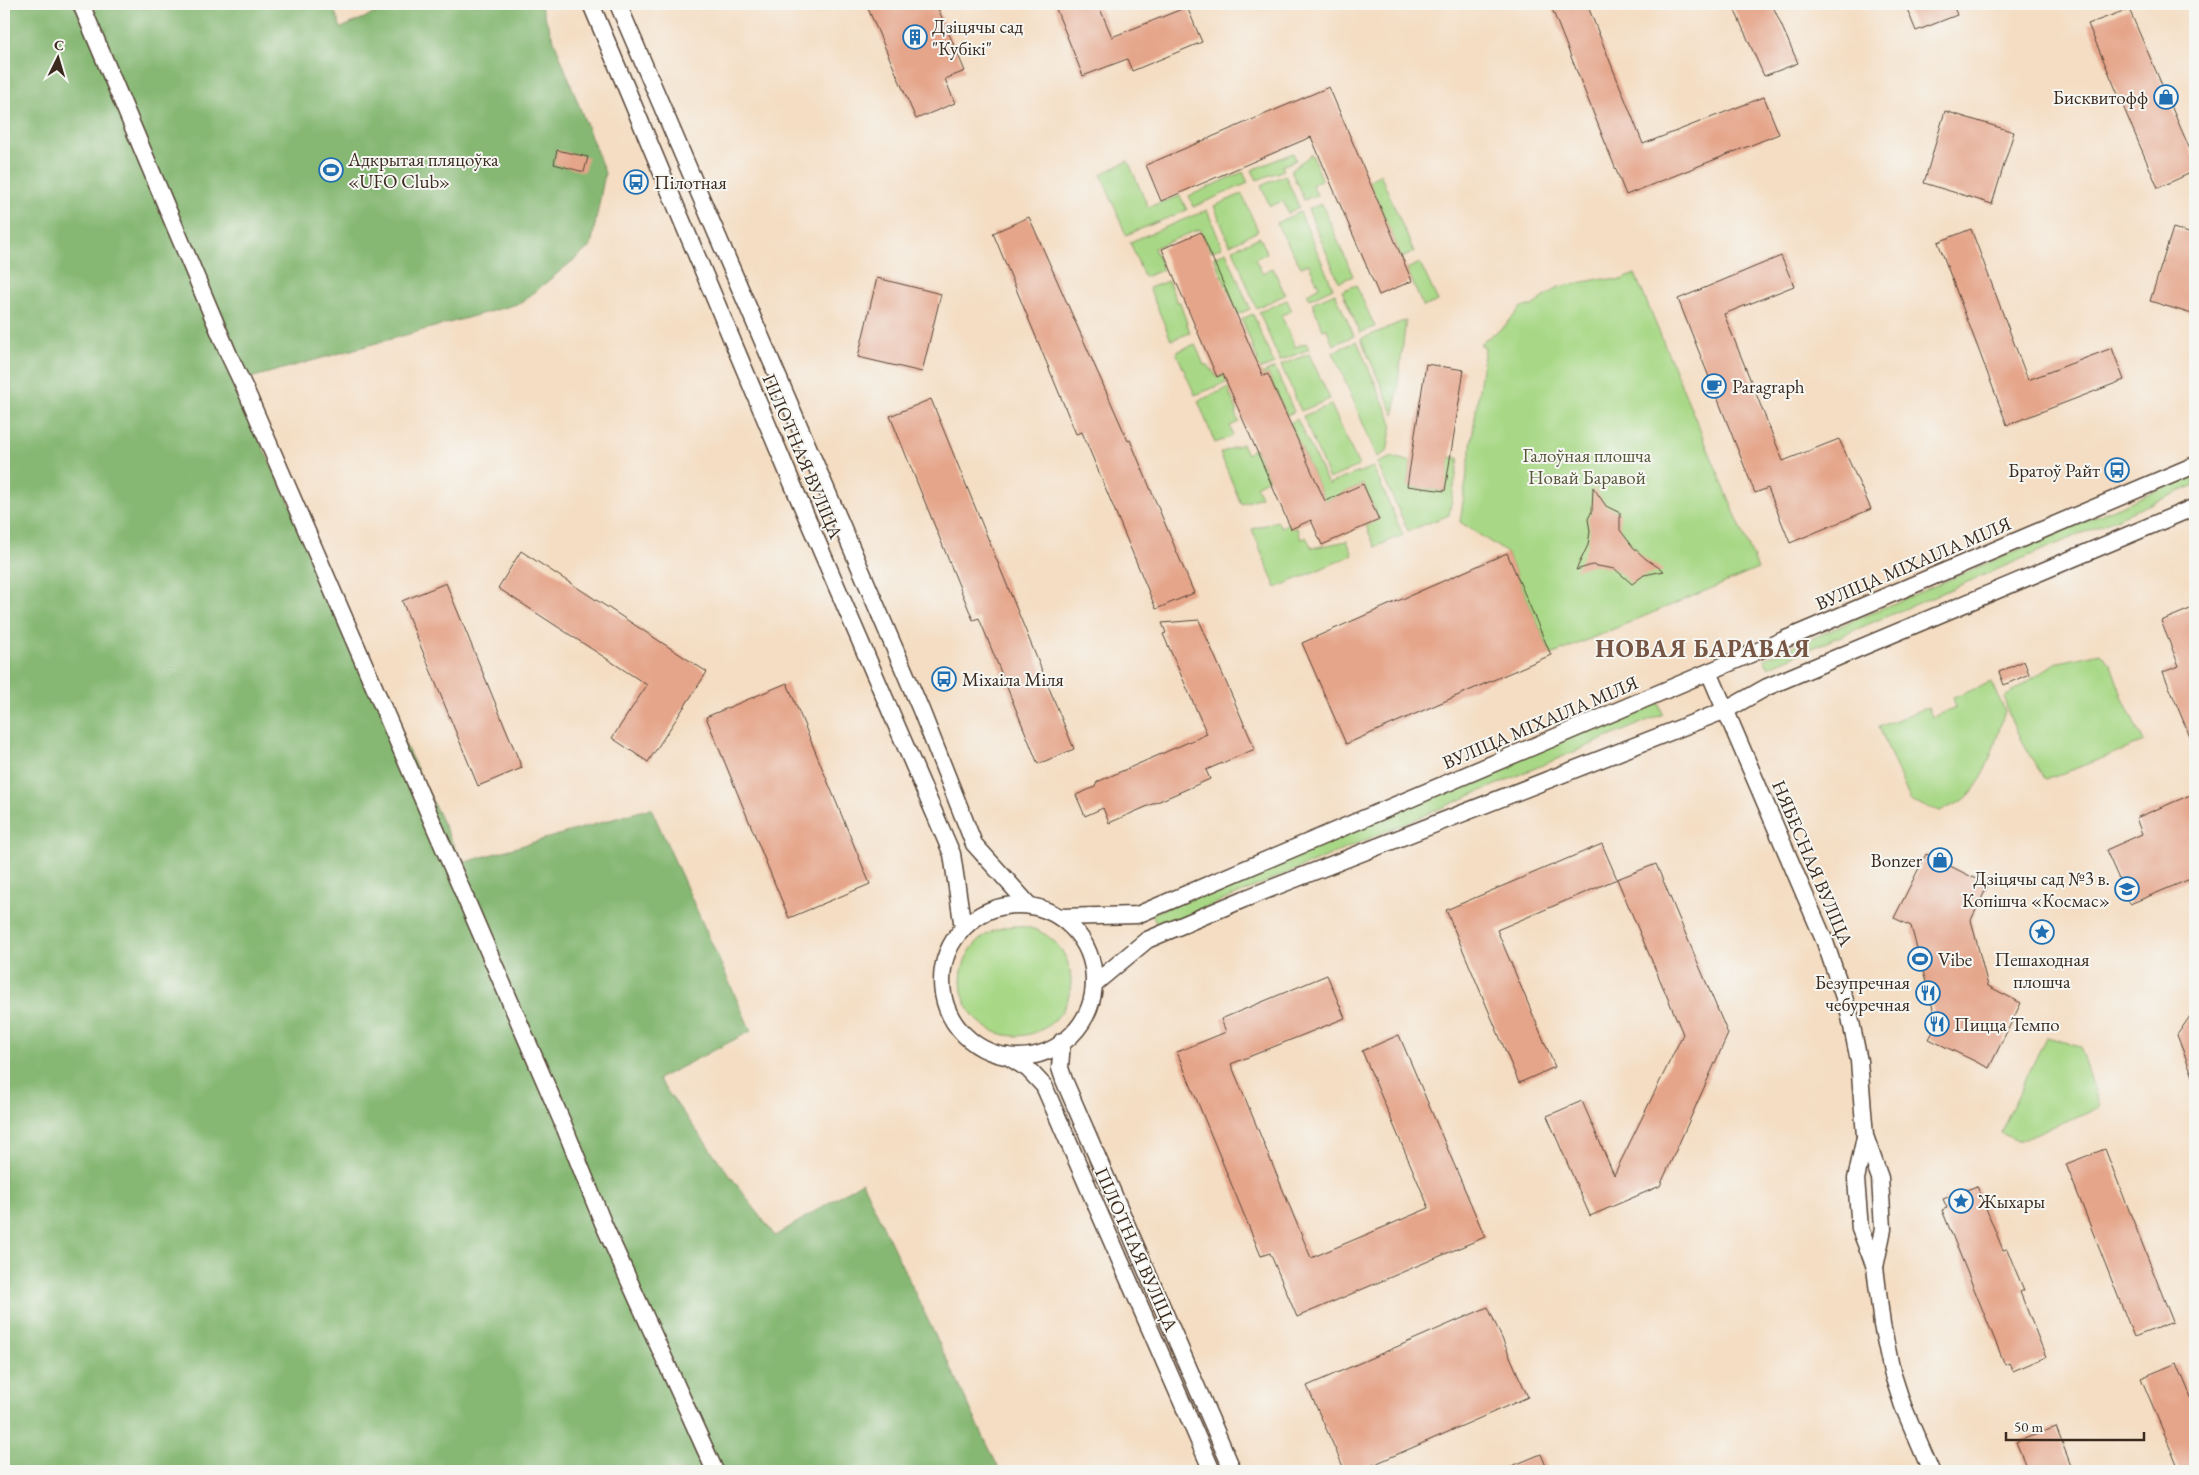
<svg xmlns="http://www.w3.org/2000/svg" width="2199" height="1475" viewBox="0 0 2199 1475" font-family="'EB Garamond',serif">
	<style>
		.green { fill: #a8d886; stroke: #728152 }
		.forest { fill: #86b873; stroke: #607148 }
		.building { fill: #e5a58a }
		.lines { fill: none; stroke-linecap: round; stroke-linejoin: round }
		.minor-casing { stroke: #574537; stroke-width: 19 }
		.minor { stroke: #fff; stroke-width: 16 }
		.labels { text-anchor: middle; stroke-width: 4; stroke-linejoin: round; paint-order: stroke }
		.poi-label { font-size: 19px; fill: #3b2a1e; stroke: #f6f6f2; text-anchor: start }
		.park-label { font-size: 19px; fill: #565638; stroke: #f6f6f2 }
		.street-label { font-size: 19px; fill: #3b2a1e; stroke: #f6f6f2 }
		.district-label { font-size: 24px; font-weight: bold; letter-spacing: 1px; fill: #765544; stroke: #f6f6f2 }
	</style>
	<rect width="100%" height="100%" fill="#f6f6f2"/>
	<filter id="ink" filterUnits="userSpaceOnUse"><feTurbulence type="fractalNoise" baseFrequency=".02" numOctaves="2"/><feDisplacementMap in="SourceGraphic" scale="10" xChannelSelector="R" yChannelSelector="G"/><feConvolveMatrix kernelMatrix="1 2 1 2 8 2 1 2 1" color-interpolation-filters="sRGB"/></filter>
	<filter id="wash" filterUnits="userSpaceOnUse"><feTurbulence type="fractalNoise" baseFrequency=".0096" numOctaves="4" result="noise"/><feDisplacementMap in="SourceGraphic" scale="20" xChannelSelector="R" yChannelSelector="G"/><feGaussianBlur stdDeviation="1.12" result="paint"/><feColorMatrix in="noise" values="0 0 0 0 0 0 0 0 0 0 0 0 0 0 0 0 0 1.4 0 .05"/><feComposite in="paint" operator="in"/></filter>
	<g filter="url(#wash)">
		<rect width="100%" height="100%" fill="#f4ddc2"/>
		<g class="green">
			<polygon points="1293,153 1296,160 1282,166 1284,170 1257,180 1252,170"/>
			<polygon points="1312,154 1322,179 1312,185 1317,195 1304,200 1291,170"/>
			<polygon points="1128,161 1148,207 1180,196 1187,210 1126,235 1101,174"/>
			<polygon points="1243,172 1248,183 1193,207 1189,196"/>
			<polygon points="1380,174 1414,252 1402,258 1369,181"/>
			<polygon points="1285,175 1299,207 1288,213 1283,201 1270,206 1261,186"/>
			<polygon points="1242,194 1258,231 1230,245 1214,206"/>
			<polygon points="1322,204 1353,276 1339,282 1308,209"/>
			<polygon points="1207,210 1222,247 1211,252 1200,229 1154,248 1163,270 1144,277 1130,242"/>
			<polygon points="1300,212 1333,288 1310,299 1307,294 1319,287 1309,264 1301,267 1276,223"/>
			<polygon points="1260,237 1267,253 1255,259 1262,273 1273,268 1285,295 1256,308 1233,249"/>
			<polygon points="1226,252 1250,309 1238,314 1214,257"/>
			<polygon points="1420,263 1438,301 1423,307 1407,269"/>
			<polygon points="1635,274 1758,569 1551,655 1507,553 1460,522 1485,348 1480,344 1506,325 1521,307 1532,306 1558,287 1599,279 1621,280"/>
			<polygon points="1168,281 1177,302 1180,302 1190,333 1171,340 1149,288"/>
			<polygon points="1356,285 1375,327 1360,333 1342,291"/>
			<polygon points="1335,293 1354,336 1333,345 1327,329 1323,330 1312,303"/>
			<polygon points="1287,300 1292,311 1281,315 1295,347 1306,343 1309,349 1280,361 1259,312"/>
			<polygon points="1253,314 1274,364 1195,395 1176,352 1195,344 1204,365 1208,365 1217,377 1258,360 1242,319"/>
			<polygon points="1406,320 1394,415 1361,339"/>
			<polygon points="1357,341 1392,423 1387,452 1377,457 1333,352"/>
			<polygon points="1309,354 1330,399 1301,411 1281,365"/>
			<polygon points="1275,368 1294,412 1287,415 1268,374 1229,392 1237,410 1235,414 1239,422 1230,426 1233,436 1215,443 1198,401"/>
			<polygon points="1331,405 1359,466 1329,479 1303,416"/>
			<polygon points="1297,419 1328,484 1373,467 1403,535 1375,547 1366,526 1379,519 1363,484 1325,501 1290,423"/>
			<polygon points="1242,444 1247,454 1255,448 1269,479 1256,486 1261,497 1241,504 1220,453"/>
			<polygon points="1393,457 1411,462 1407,486 1444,491 1450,457 1459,458 1449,515 1408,531 1377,463"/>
			<polygon points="2195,474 2195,485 1768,667 1764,659"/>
			<polygon points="1277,521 1281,527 1289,523 1291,528 1297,528 1301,539 1306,537 1312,548 1347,541 1353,555 1276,588 1252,529"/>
			<path d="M2100 653 2111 665 2124 701 2144 742 2046 780C2033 762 2005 718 2005 697L2055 663Z"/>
			<path d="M1991 682 2005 711C1997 736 1986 782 1965 799 1958 804 1948 807 1940 811L1911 802 1879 727 1928 707 1932 717 1956 708 1953 698Z"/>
			<polygon points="1657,700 1663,714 1158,928 1152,914"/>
			<circle cx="1016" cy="981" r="55"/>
			<polygon points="2046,1037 2080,1046 2100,1107 2018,1141 2000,1133"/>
		</g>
		<polygon class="forest" points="4,4 332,4 341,28 396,4 540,4 605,173 591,246 521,303 232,383 462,863 651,808 751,1031 658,1079 775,1236 862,1182 1000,1471 4,1471"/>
		<g id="blocks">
			<g class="building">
				<polygon points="866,4 936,4 965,71 945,79 955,103 916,119"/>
				<polygon points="1054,4 1098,4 1112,37 1187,7 1202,42 1132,71 1127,59 1083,76"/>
				<polygon points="1550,4 1587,4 1643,144 1764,97 1779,134 1626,195"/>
				<polygon points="1732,4 1772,4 1798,63 1764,76"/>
				<polygon points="1905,4 1953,4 1957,15 1916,31"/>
				<polygon points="2129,9 2195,161 2195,171 2158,188 2088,24"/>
				<polygon points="1329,87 1412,281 1379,295 1311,137 1161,201 1146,165"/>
				<polygon points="1945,111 2014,132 1992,204 1924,183"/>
				<polygon points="557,150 588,157 584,172 554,164"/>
				<polygon points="1029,217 1128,441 1130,440 1194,593 1156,609 1082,432 1076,434 993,233"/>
				<polygon points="2173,228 2195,235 2195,315 2150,301"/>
				<polygon points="1971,229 2028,380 2112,348 2124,380 2007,425 1938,242"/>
				<polygon points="1201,232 1263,376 1268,374 1325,501 1363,484 1379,520 1322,545 1311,520 1291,529 1223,374 1217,377 1162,249"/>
				<polygon points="1781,256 1794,286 1724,314 1783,461 1839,439 1871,509 1790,543 1768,488 1755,493 1678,299"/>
				<polygon points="877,278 941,294 922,372 858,357"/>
				<polygon points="1426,364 1464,370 1445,491 1407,486"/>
				<polygon points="931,399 1074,749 1038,764 979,618 973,620 890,416"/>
				<polygon points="1593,487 1606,506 1620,513 1620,530 1633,547 1646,559 1664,571 1644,575 1632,584 1615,569 1592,565 1576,570 1588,545 1590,531 1588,519 1592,511"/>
				<polygon points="521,551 707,672 648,762 612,738 647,685 498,588"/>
				<polygon points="1507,553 1551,655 1346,744 1302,643"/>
				<polygon points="446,583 522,768 478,786 402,601"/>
				<polygon points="2195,607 2195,749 2163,672 2179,666 2161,621"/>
				<polygon points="1199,620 1255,749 1206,770 1210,779 1109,823 1103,808 1085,816 1076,795 1095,787 1097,782 1207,734 1163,634 1166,633 1162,623"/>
				<polygon points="2024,661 2029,674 2004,685 1999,672"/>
				<polygon points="787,683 870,884 789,918 706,717"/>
				<polygon points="2195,793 2195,877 2130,904 2106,850 2142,834 2136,818"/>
				<polygon points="1602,844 1617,879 1497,930 1555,1067 1519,1083 1446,910"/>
				<polygon points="1926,854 1988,885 1971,920 1988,986 2021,1003 1989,1068 1929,1039 1937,1024 1911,926 1894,918"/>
				<polygon points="1656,864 1728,1034 1660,1186 1590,1216 1547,1116 1582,1101 1614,1175 1683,1034 1617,879"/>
				<polygon points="1327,975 1345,1018 1231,1064 1311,1258 1429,1208 1362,1051 1399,1035 1485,1237 1297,1317 1270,1253 1261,1256 1177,1052 1226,1032 1221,1019"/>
				<polygon points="2195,1009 2195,1079 2194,1079 2177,1035"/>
				<polygon points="2105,1149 2173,1322 2134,1337 2066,1164"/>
				<polygon points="1977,1186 2003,1250 2007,1249 2015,1269 2024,1290 2020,1292 2046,1357 2013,1371 2009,1363 2005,1365 1942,1210 1947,1208 1943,1199"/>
				<polygon points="1488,1307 1528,1397 1359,1471 1345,1471 1307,1386"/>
				<polygon points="2177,1363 2195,1407 2195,1471 2180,1471 2141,1378"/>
				<polygon points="2056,1427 2073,1471 2028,1471 2016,1442"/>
				<polygon points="1541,1454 1548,1471 1500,1471"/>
			</g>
		</g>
	</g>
	<g filter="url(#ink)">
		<use href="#blocks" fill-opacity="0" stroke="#574537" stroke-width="1"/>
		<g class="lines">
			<g class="minor-casing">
				<g id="minor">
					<polyline points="81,4 229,355 247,393 564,1126 603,1223 715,1471"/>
					<polyline points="591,4 798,497 952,854 963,928"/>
					<polyline points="618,4 921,710 974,844 1029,905"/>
					<polyline points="1709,672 1825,942 1849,1012 1859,1061 1865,1136 1880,1178 1883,1229 1875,1267"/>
					<circle cx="1018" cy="981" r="76"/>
					<polyline points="1060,917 1137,915 2195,465"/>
					<polyline points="1094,984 1147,940 1244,899 1726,710 1767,687 2195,507"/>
					<polyline points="1062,1041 1060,1068 1064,1080 1233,1471"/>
					<polyline points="1007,1056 1028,1069 1044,1086 1212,1471"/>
					<polyline points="1865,1137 1856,1179 1860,1229 1875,1267 1882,1325 1892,1372 1903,1406 1931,1471"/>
				</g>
			</g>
			<use href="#minor" class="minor"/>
		</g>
	</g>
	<defs>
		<g id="building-ring" transform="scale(1.25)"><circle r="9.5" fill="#f6f6f2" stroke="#1f6fb2" stroke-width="1.5"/><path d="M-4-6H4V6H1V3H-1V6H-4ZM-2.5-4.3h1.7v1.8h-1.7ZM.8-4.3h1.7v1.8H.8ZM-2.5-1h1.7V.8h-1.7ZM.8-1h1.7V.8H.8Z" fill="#1f6fb2"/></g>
		<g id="shop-ring" transform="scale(1.25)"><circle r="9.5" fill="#f6f6f2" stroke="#1f6fb2" stroke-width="1.5"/><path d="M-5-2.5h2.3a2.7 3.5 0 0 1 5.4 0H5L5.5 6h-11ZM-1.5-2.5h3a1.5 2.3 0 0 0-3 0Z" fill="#1f6fb2"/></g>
		<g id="stadium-ring" transform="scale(1.25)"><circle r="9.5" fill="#f6f6f2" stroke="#1f6fb2" stroke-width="1.5"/><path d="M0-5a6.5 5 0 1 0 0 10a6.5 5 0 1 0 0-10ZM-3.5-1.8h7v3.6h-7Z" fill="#1f6fb2"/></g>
		<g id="bus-ring" transform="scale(1.25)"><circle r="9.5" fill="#f6f6f2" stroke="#1f6fb2" stroke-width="1.5"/><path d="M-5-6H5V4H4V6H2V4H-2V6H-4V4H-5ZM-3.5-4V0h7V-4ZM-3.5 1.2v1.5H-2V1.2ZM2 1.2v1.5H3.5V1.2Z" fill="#1f6fb2"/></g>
		<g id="cafe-ring" transform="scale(1.25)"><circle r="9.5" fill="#f6f6f2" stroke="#1f6fb2" stroke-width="1.5"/><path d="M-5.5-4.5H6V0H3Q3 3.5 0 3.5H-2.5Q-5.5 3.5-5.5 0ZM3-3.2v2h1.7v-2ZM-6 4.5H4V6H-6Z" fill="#1f6fb2"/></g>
		<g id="school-ring" transform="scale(1.25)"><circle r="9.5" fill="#f6f6f2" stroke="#1f6fb2" stroke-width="1.5"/><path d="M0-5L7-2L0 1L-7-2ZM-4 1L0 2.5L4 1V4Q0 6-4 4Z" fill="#1f6fb2"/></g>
		<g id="sight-ring" transform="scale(1.25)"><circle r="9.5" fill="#f6f6f2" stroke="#1f6fb2" stroke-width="1.5"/><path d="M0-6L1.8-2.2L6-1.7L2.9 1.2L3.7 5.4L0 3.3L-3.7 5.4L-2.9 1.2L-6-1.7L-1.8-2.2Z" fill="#1f6fb2"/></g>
		<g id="restaurant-ring" transform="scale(1.25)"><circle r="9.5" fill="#f6f6f2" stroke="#1f6fb2" stroke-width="1.5"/><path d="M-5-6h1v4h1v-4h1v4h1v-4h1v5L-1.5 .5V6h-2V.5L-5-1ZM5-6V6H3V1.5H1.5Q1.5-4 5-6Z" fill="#1f6fb2"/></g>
	</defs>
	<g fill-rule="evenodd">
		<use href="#building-ring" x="915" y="37"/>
		<use href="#shop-ring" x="2166" y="97"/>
		<use href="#stadium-ring" x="331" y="170"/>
		<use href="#bus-ring" x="636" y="182"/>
		<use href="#cafe-ring" x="1714" y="386"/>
		<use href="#bus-ring" x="2117" y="470"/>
		<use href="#bus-ring" x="944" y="679"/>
		<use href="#shop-ring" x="1940" y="860"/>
		<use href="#school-ring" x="2127" y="889"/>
		<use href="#sight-ring" x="2042" y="932"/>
		<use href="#stadium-ring" x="1920" y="959"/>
		<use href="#restaurant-ring" x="1928" y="993"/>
		<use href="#restaurant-ring" x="1937" y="1024"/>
		<use href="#sight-ring" x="1961" y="1201"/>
	</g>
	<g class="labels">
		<g class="poi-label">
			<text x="932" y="33">Дзіцячы сад<tspan x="932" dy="22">"Кубікі"</tspan></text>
			<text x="2148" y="104" text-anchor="end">Бисквитофф</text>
			<text x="348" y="166">Адкрытая пляцоўка<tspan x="348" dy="22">«UFO Club»</tspan></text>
			<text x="654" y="189">Пілотная</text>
			<text x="1732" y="393">Paragraph</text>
			<text x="2100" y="477" text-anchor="end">Братоў Райт</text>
			<text x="962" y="686">Міхаіла Міля</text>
			<text x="1922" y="867" text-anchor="end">Bonzer</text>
			<text x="2110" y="885" text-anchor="end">Дзіцячы сад №3 в.<tspan x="2110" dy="22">Копішча «Космас»</tspan></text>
			<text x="1938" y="966">Vibe</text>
			<text x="2042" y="966" text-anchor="middle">Пешаходная<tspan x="2042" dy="22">плошча</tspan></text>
			<text x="1910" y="989" text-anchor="end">Безупречная<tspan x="1910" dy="22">чебуречная</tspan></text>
			<text x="1954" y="1031">Пицца Темпо</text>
			<text x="1978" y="1208">Жыхары</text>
		</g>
		<g class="park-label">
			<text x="1587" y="462">Галоўная плошча<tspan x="1587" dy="22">Новай Баравой</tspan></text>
		</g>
		<g class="street-label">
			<text transform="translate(803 456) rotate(67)" y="7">ПІЛОТНАЯ ВУЛІЦА</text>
			<text transform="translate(1913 563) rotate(-23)" y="7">ВУЛІЦА МІХАІЛА МІЛЯ</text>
			<text transform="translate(1540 722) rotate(-23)" y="7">ВУЛІЦА МІХАІЛА МІЛЯ</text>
			<text transform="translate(1813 863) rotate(67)" y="7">НЯБЕСНАЯ ВУЛІЦА</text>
			<text transform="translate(1137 1249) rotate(66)" y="7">ПІЛОТНАЯ ВУЛІЦА</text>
		</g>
		<g class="district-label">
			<text x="1703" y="657">НОВАЯ БАРАВАЯ</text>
		</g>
	</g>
	<rect width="2199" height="1475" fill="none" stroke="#f6f6f2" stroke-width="20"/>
	<g transform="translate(58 58) rotate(5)" stroke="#f6f6f2" stroke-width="4" paint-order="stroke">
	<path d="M0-4L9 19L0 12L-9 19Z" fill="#3b2a1e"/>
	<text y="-8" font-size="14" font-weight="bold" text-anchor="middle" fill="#3b2a1e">С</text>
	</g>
	<path d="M2006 1432v8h138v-8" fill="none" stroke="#3b2a1e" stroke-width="2.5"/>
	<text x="2014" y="1432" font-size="15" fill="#3b2a1e" stroke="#f6f6f2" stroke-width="4" paint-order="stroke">50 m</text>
</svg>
